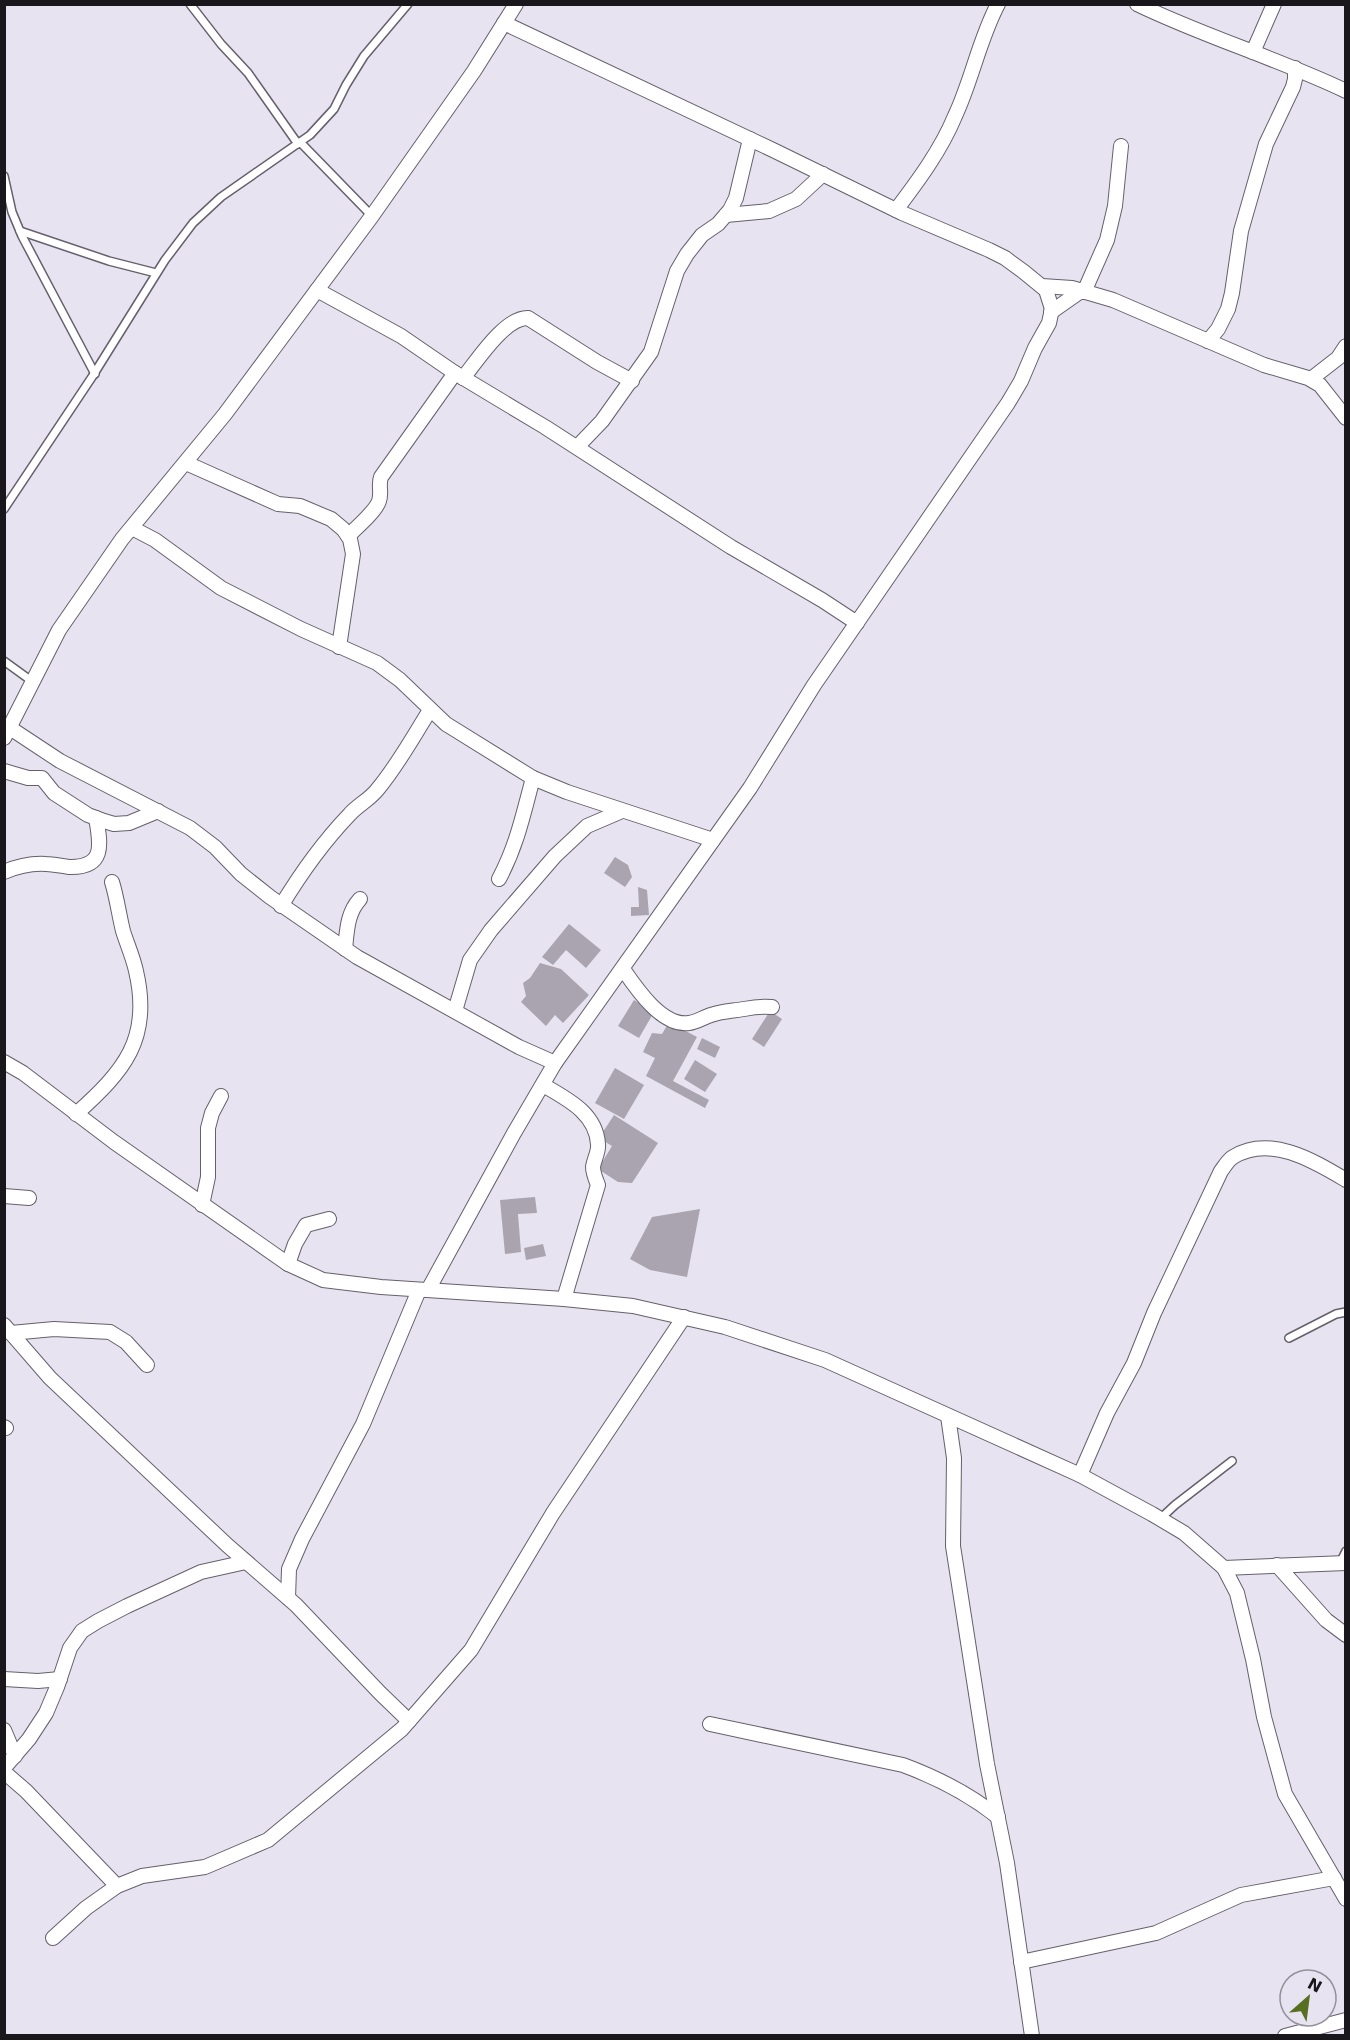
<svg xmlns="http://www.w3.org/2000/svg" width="1350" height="2040" viewBox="0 0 1350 2040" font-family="'DejaVu Sans',sans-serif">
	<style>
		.building { fill: #a9a4b0 }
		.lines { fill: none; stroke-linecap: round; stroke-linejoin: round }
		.service-casing { stroke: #65606c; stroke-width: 10 }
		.minor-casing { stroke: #65606c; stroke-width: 16 }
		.service { stroke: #fff; stroke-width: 7 }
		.minor { stroke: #fff; stroke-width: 14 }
	</style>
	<rect width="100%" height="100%" fill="#e8e3f0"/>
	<g class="building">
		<polygon points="615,857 628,865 632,877 625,887 604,873"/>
		<polygon points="638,887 647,890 649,915 631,916 631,907 639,907"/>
		<polygon points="569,924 601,950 586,968 566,950 553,965 542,957"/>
		<polygon points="540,963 561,969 589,995 563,1023 555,1015 546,1026 521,1002 526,996 523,983 530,978"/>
		<polygon points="634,1000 654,1012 639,1038 618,1026"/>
		<polygon points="770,1011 782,1019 764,1047 752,1039"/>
		<polygon points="669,1022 697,1037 673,1081 709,1100 705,1108 646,1076 655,1058 643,1052 652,1033 662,1034"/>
		<polygon points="702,1038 720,1047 715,1058 697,1049"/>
		<polygon points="695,1060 717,1074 705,1092 684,1079"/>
		<polygon points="615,1068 644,1085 624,1119 595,1103"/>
		<polygon points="614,1115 658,1143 632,1183 618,1182 598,1169 612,1146 599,1138"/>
		<polygon points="535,1197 537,1213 518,1214 521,1252 505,1254 500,1200"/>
		<polygon points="700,1209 687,1277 650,1270 630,1259 652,1217"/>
		<polygon points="543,1244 546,1256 526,1260 524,1248"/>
	</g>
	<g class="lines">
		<g class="service-casing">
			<g id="service">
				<polyline points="190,4 221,44 248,73 298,144"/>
				<polyline points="300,142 372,216"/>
				<polyline points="4,176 12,212 22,236 95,374"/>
				<polyline points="20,231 109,261 156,273"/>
				<polyline points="4,509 92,377 165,260 193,223 221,197 310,135 334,109 346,85 364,56 408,4"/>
				<polyline points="4,661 33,682"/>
				<polyline points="1289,1338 1336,1314 1346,1312"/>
				<polyline points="1160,1519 1175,1505 1232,1461"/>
				<polyline points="1340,1563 1346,1551"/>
			</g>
		</g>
		<g class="minor-casing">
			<g id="minor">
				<path d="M1137 4C1205 37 1277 58 1346 91"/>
				<polyline points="1253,52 1274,4"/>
				<path d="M896 210C918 181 941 150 955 116 972 80 979 40 998 4"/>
				<polyline points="726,215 769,211 796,199 823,174"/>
				<polyline points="1042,286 1072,288 1113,300 1264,365 1308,378 1320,385 1346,418"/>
				<polyline points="317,290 401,336 455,373 545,427 731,547 822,600 857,623"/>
				<polyline points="1084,292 1107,240 1115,206 1121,146"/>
				<polyline points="1051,312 1081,291"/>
				<polyline points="1208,341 1218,329 1228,309 1232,293 1241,231 1266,144 1293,87 1295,79 1295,68"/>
				<path d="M463 378C477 361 505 317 528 318L597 362 632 381"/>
				<polyline points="1311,379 1338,358 1346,346"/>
				<polyline points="577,447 602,421 651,352 677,271 687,254 702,235 718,224 730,210 736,198 750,139"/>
				<polyline points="186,463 278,504 300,506 331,519 343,529 350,539 353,554 339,647"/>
				<polyline points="132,528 155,540 221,588 301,629 377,663 400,680 446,724 533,778 567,792 713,840"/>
				<path d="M348 536C356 528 376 511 379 501 382 493 378 485 381 477L455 373"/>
				<polyline points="10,728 60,761 190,828 215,847 241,874 270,897 357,957 519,1047 555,1063"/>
				<polyline points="4,738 59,630 122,539 225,414 372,216 474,71 516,4"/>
				<polyline points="4,771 28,778 42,778 54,793 88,815 104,821 114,824 129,823 158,811"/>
				<path d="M4 872C18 866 31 863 46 864 53 864 61 866 69 867 105 868 101 845 96 818"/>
				<path d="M499 879C517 845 523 815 533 778"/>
				<path d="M281 906C301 873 323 842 350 814 358 805 369 800 377 790 398 765 413 737 430 710"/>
				<path d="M345 949C347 931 347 913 360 899"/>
				<path d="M623 969C636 988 662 1027 689 1023 697 1022 704 1017 711 1015 722 1011 733 1011 744 1009 754 1007 761 1006 772 1007"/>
				<polyline points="455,1011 470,960 491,930 555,856 587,826 622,811"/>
				<polyline points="4,1062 23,1073 114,1142 288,1264 323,1280 381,1287 564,1299 633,1306 725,1327 825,1360 1080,1475 1152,1514 1184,1533 1224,1568 1237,1593 1253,1659 1264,1717 1285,1794 1346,1899"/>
				<path d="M543 1085C567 1099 596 1113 598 1144 599 1152 594 1159 593 1167 593 1173 596 1180 598 1185L564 1299"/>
				<path d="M76 1114C124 1071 152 1039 136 971 133 957 127 944 123 931 119 915 117 898 112 882"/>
				<polyline points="4,1196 29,1198"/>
				<polyline points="202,1205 208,1177 208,1128 212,1113 221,1096"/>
				<polyline points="288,1264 295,1244 306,1225 329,1219"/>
				<polyline points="428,1290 514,1133 555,1063 750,788 814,685 1008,403 1021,381 1035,348 1049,323 1052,309 1046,290 1024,272 1005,258 989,250 902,213 773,150 504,23"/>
				<polyline points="4,1325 50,1378 227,1545 296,1605 380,1693 409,1721"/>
				<polyline points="11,1333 54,1329 110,1332 126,1342 147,1365"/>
				<polyline points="948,1416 954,1458 953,1546 987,1764 1007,1863 1032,2036"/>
				<polyline points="4,1427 6,1428"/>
				<path d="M1080 1475 1107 1413 1134 1363 1154 1313 1221 1171C1225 1166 1228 1160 1233 1157 1270 1134 1314 1161 1346 1180"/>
				<polyline points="1277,1565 1326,1620 1346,1635"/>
				<polyline points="1224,1568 1346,1563"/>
				<polyline points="288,1598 289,1569 302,1539 363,1424 419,1290"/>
				<polyline points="4,1679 38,1681 60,1679"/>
				<path d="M710 1724 903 1765C938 1778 968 1793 998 1817"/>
				<polyline points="4,1730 15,1756"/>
				<polyline points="4,1768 29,1739 46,1713 57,1687 70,1648 82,1631 98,1621 127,1606 201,1572 246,1562"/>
				<polyline points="4,1772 26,1791 117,1886"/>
				<polyline points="53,1938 86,1908 117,1886 142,1876 205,1867 268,1840 402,1729 471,1650 553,1513 684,1317"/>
				<polyline points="1021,1962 1156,1933 1241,1895 1334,1878"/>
				<polyline points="1285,2036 1346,2020"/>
			</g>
		</g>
		<use href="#service" class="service"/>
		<use href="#minor" class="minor"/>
	</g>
	<rect width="1350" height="2040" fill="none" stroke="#19171c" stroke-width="12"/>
	<g transform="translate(1308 1998) rotate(28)"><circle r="28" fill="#e8e3f0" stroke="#95919b" stroke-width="1.5"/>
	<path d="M0-4.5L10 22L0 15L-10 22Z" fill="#576f20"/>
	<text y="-9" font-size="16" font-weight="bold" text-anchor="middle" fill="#19171c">N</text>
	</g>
</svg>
